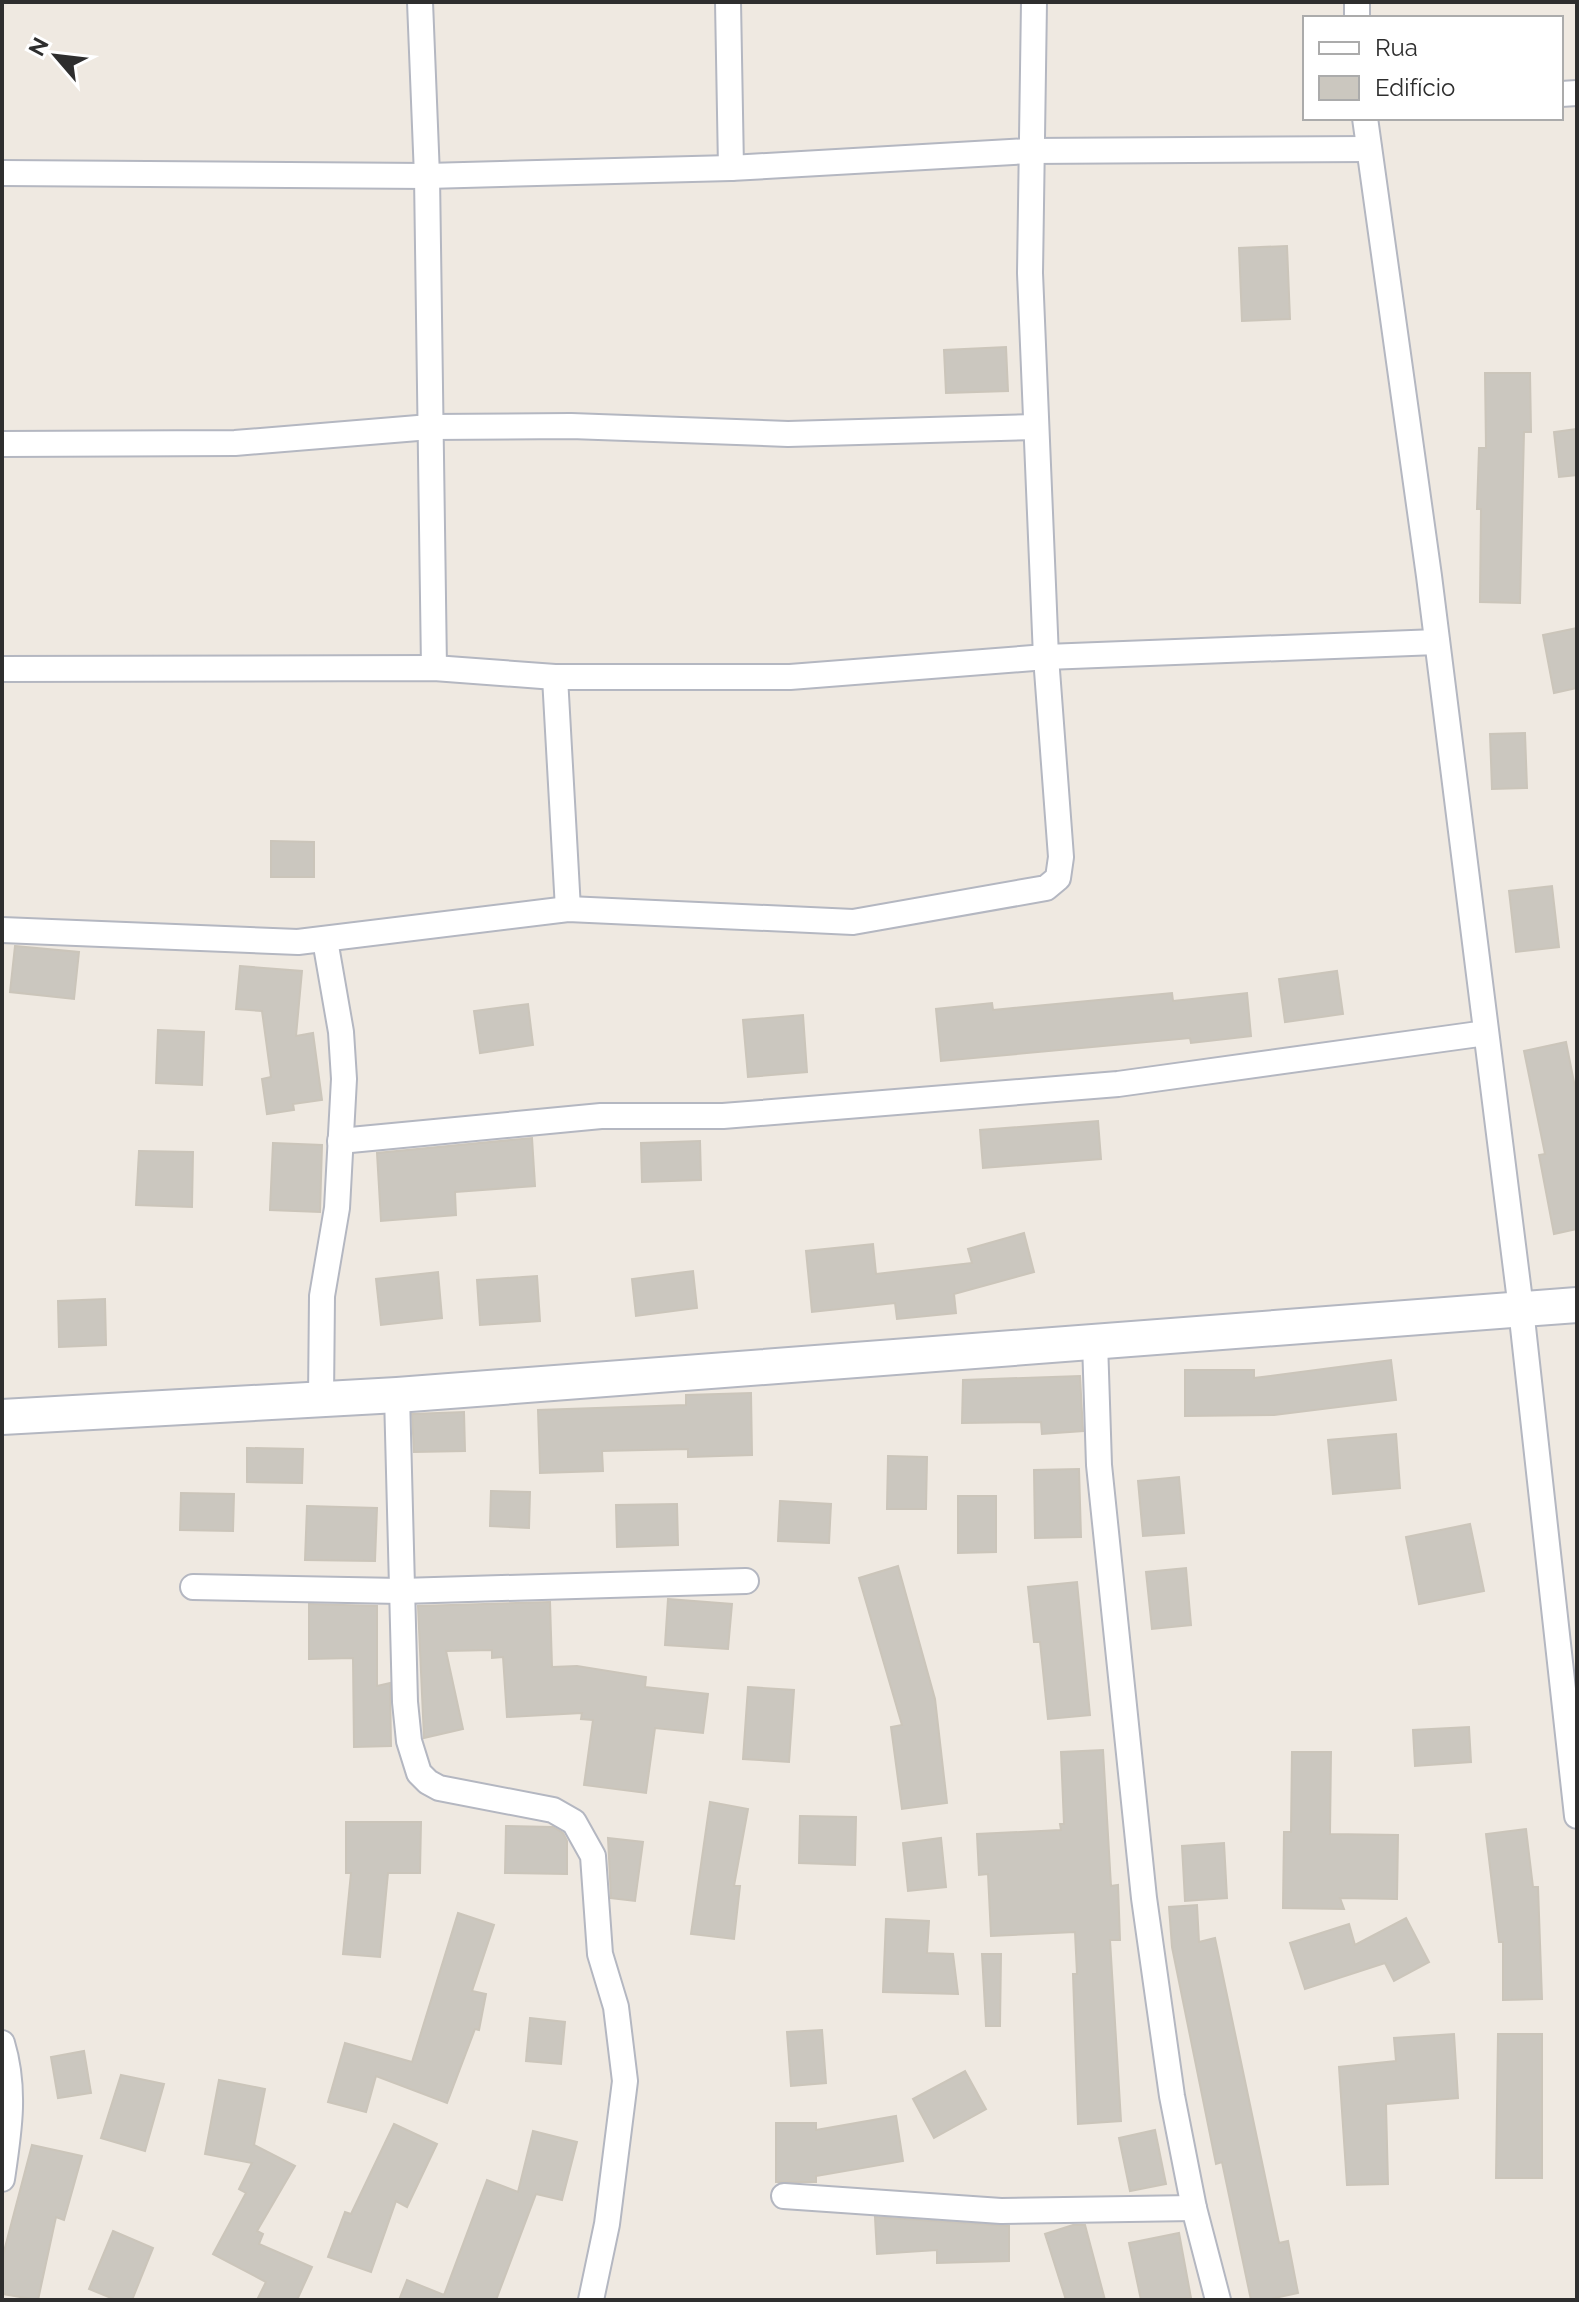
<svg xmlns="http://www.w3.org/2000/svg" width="1579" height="2302" viewBox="0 0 1579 2302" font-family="Raleway,sans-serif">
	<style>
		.building { fill: #cbc7bf; stroke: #cbc5ba; stroke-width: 2 }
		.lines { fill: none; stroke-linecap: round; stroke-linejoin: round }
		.street-casing { stroke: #b4b7c1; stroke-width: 28 }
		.secondary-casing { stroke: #b4b7c1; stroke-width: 38 }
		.street { stroke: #fff; stroke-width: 24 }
		.secondary { stroke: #fff; stroke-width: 34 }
	</style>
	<rect width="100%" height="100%" fill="#efe9e1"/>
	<g class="building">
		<polygon points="1287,246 1290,319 1242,321 1239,248"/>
		<polygon points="1006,347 1008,391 946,393 944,350"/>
		<polygon points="1485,373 1530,373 1531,432 1524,432 1520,603 1480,602 1481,509 1477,509 1479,448 1486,448"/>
		<polygon points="1577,429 1577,475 1559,477 1554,432"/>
		<polygon points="1577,628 1577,688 1554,693 1543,635"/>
		<polygon points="1525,733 1527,788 1492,789 1490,734"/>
		<polygon points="271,841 314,842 314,877 271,877"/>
		<polygon points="1552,886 1559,947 1516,952 1509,891"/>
		<polygon points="15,946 79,952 74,999 10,992"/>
		<polygon points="240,966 302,971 296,1036 313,1033 322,1100 293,1104 294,1110 267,1114 262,1079 271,1077 262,1011 236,1009"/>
		<polygon points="1337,971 1343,1014 1285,1022 1279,979"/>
		<polygon points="1172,993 1173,1001 1247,993 1251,1036 1191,1043 1190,1038 941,1061 936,1009 992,1003 993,1010"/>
		<polygon points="528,1004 533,1045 480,1053 474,1011"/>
		<polygon points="803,1015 807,1072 748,1077 743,1020"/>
		<polygon points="158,1030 204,1032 202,1085 156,1083"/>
		<polygon points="1566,1042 1577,1097 1577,1229 1554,1234 1539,1155 1545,1154 1524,1051"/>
		<polygon points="1098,1121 1101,1159 983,1168 980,1130"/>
		<polygon points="532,1138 535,1186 455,1192 456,1215 381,1221 377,1153"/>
		<polygon points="700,1141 701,1180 642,1182 641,1143"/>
		<polygon points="273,1143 322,1145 320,1212 270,1210"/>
		<polygon points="139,1151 193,1152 192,1207 136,1205"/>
		<polygon points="1024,1233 1034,1272 954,1294 956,1313 897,1319 895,1303 812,1312 806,1251 873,1244 876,1274 972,1263 968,1249"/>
		<polygon points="693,1271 697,1308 636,1316 632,1279"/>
		<polygon points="438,1272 442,1318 381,1325 376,1279"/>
		<polygon points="537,1276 540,1321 480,1325 477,1280"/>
		<polygon points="105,1299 106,1345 59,1347 58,1301"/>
		<polygon points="1391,1360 1396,1400 1274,1415 1185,1416 1185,1370 1254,1370 1254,1378"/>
		<polygon points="1080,1376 1083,1431 1042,1434 1041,1422 962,1423 963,1380"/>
		<polygon points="751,1393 752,1455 688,1457 688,1449 602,1451 603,1471 540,1473 538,1410 686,1405 686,1395"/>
		<polygon points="464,1412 465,1451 414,1452 412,1414"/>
		<polygon points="1396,1434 1400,1488 1333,1494 1328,1440"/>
		<polygon points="247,1448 303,1449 302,1483 247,1482"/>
		<polygon points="888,1456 927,1457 926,1509 887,1509"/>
		<polygon points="1079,1469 1081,1537 1035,1538 1034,1470"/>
		<polygon points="1179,1477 1184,1533 1143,1536 1138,1481"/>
		<polygon points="491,1491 530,1492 529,1528 490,1526"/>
		<polygon points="181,1493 234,1494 233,1531 180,1530"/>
		<polygon points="958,1496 996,1496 996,1552 958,1553"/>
		<polygon points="780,1501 831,1504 829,1543 778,1541"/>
		<polygon points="677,1504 678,1545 617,1547 616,1505"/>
		<polygon points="307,1506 377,1508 375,1561 305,1560"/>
		<polygon points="1470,1524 1484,1591 1419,1604 1406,1537"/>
		<polygon points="898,1566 935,1699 947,1803 902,1809 891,1727 902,1725 859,1578"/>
		<polygon points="1186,1568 1191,1625 1152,1629 1146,1572"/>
		<polygon points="1077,1582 1090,1715 1048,1719 1040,1642 1034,1642 1028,1587"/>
		<polygon points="668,1599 732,1604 728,1649 665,1645"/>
		<polygon points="550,1602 552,1667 577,1666 646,1677 645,1687 708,1694 703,1733 655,1728 646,1793 584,1785 593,1720 581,1719 582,1713 507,1717 503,1657 492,1658 492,1650 446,1651 463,1729 424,1738 418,1606"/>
		<polygon points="309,1604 377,1606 377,1686 390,1683 391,1746 354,1747 353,1658 309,1659"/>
		<polygon points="748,1687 794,1690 789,1762 743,1759"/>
		<polygon points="1469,1727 1471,1762 1415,1766 1413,1730"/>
		<polygon points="1103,1750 1111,1886 1118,1885 1120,1940 1110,1940 1121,2121 1078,2124 1073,1974 1077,1974 1075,1932 991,1936 988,1874 979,1875 977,1834 1061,1830 1060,1824 1064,1824 1061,1752"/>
		<polygon points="1292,1752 1331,1752 1330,1834 1398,1835 1397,1899 1340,1898 1344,1909 1283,1908 1284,1832 1291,1832"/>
		<polygon points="710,1802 748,1809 734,1886 740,1886 734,1939 691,1934"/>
		<polygon points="800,1816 856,1817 855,1865 799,1863"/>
		<polygon points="346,1822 421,1822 420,1873 388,1873 380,1957 343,1954 351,1873 346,1873"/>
		<polygon points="506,1826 553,1827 563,1833 567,1841 567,1874 505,1873"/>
		<polygon points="1526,1829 1533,1887 1538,1887 1542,1999 1503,2000 1503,1942 1499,1942 1486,1834"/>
		<polygon points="608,1838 643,1842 635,1901 611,1898"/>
		<polygon points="941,1838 946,1887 908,1891 903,1843"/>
		<polygon points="1224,1843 1227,1898 1185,1901 1182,1846"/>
		<polygon points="1197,1905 1199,1942 1215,1938 1279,2243 1288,2241 1298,2293 1265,2300 1251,2300 1222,2162 1216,2164 1172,1947 1169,1907"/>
		<polygon points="458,1913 494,1925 472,1991 486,1994 479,2030 475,2029 447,2103 376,2076 366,2112 328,2102 345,2043 412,2062"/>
		<polygon points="1406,1918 1429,1962 1394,1981 1385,1963 1305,1989 1290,1943 1349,1924 1355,1945"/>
		<polygon points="886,1919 929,1921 927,1953 953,1954 958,1994 883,1992"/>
		<polygon points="982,1954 1001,1954 1000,2026 986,2026"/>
		<polygon points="530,2018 565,2022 561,2064 526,2061"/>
		<polygon points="822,2030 826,2083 791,2086 787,2032"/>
		<polygon points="1454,2034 1458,2098 1386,2104 1388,2184 1347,2185 1339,2067 1396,2061 1394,2038"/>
		<polygon points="1498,2034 1542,2034 1542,2178 1496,2178"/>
		<polygon points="84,2051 91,2093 58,2098 51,2057"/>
		<polygon points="965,2071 986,2109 934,2138 913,2099"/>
		<polygon points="121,2075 164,2084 145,2151 101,2138"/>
		<polygon points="219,2080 265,2089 254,2145 295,2166 257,2231 263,2234 259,2244 312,2267 297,2300 257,2300 266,2282 213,2254 246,2193 239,2189 252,2163 205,2154"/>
		<polygon points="896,2116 903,2161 816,2176 816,2182 776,2182 776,2123 816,2123 816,2130"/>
		<polygon points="394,2124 437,2144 407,2207 396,2201 371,2272 328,2257 345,2212 351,2214"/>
		<polygon points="1155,2130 1166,2184 1130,2191 1119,2138"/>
		<polygon points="533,2131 577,2142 562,2200 536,2194 496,2300 399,2300 407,2280 444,2295 487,2180 518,2192"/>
		<polygon points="32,2145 82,2156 64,2220 56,2217 38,2300 2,2294 2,2259"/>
		<polygon points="875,2217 1009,2226 1009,2261 937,2263 937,2250 877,2254"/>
		<polygon points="1073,2225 1085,2225 1105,2300 1066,2300 1045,2234"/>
		<polygon points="113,2231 153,2248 132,2300 116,2300 89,2289"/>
		<polygon points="1179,2233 1191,2298 1141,2300 1129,2243"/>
	</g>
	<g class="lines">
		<g class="street-casing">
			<g id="street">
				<polyline points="420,2 427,176 434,668"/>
				<polyline points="728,2 731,168"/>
				<polyline points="1357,2 1357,18"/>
				<polyline points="1561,94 1577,93"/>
				<polyline points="1365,118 1429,576 1521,1309 1577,1816"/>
				<polyline points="2,173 427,176 731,168 1029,151 1369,149"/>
				<polyline points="2,444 235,443 430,427 571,426 788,434 1036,427"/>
				<polyline points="2,669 434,668 555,677 790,677 1046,657 1437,642"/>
				<polyline points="555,677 568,909"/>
				<polyline points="2,930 298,942 568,909 853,922 1046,888 1058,878 1061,857 1046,657 1030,273 1034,2"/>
				<polyline points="340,1141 601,1116 723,1116 1118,1084 1486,1033"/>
				<polyline points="1095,1342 1099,1465 1144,1898 1172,2096 1194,2208 1218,2300"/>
				<polyline points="397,1395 405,1702 409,1741 419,1773 428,1782 439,1788 553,1810 574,1822 593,1856 600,1954 616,2007 625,2081 607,2224 591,2300"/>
				<polyline points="321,1399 322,1296 337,1208 344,1079 341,1032 325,940"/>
				<polyline points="193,1587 401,1591 746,1581"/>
				<path d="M2 2043C16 2089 9 2132 2 2179"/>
				<polyline points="784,2196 1001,2211 1194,2208"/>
			</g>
		</g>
		<g class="secondary-casing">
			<polyline id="secondary" points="2,1417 397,1395 1577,1305"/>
		</g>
		<use href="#street" class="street"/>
		<use href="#secondary" class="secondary"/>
	</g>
	<rect width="1579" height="2302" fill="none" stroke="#2e2e2e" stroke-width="8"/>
	<rect x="1303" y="16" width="260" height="104" fill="#ffffff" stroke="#ababab" stroke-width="2"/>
	<rect x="1319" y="42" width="40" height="12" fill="#ffffff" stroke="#ababab" stroke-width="2"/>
	<text x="1375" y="56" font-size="24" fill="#2e2e2e">Rua</text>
	<rect x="1319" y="76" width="40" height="24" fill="#cbc7bf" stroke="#ababab" stroke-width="2"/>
	<text x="1375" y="96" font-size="24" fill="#2e2e2e">Edifício</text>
	<g transform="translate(56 56) rotate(298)" stroke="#ffffff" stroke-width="6" paint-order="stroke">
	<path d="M0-6L14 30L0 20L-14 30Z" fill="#2e2e2e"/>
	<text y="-12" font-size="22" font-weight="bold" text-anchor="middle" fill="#2e2e2e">N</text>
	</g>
</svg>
